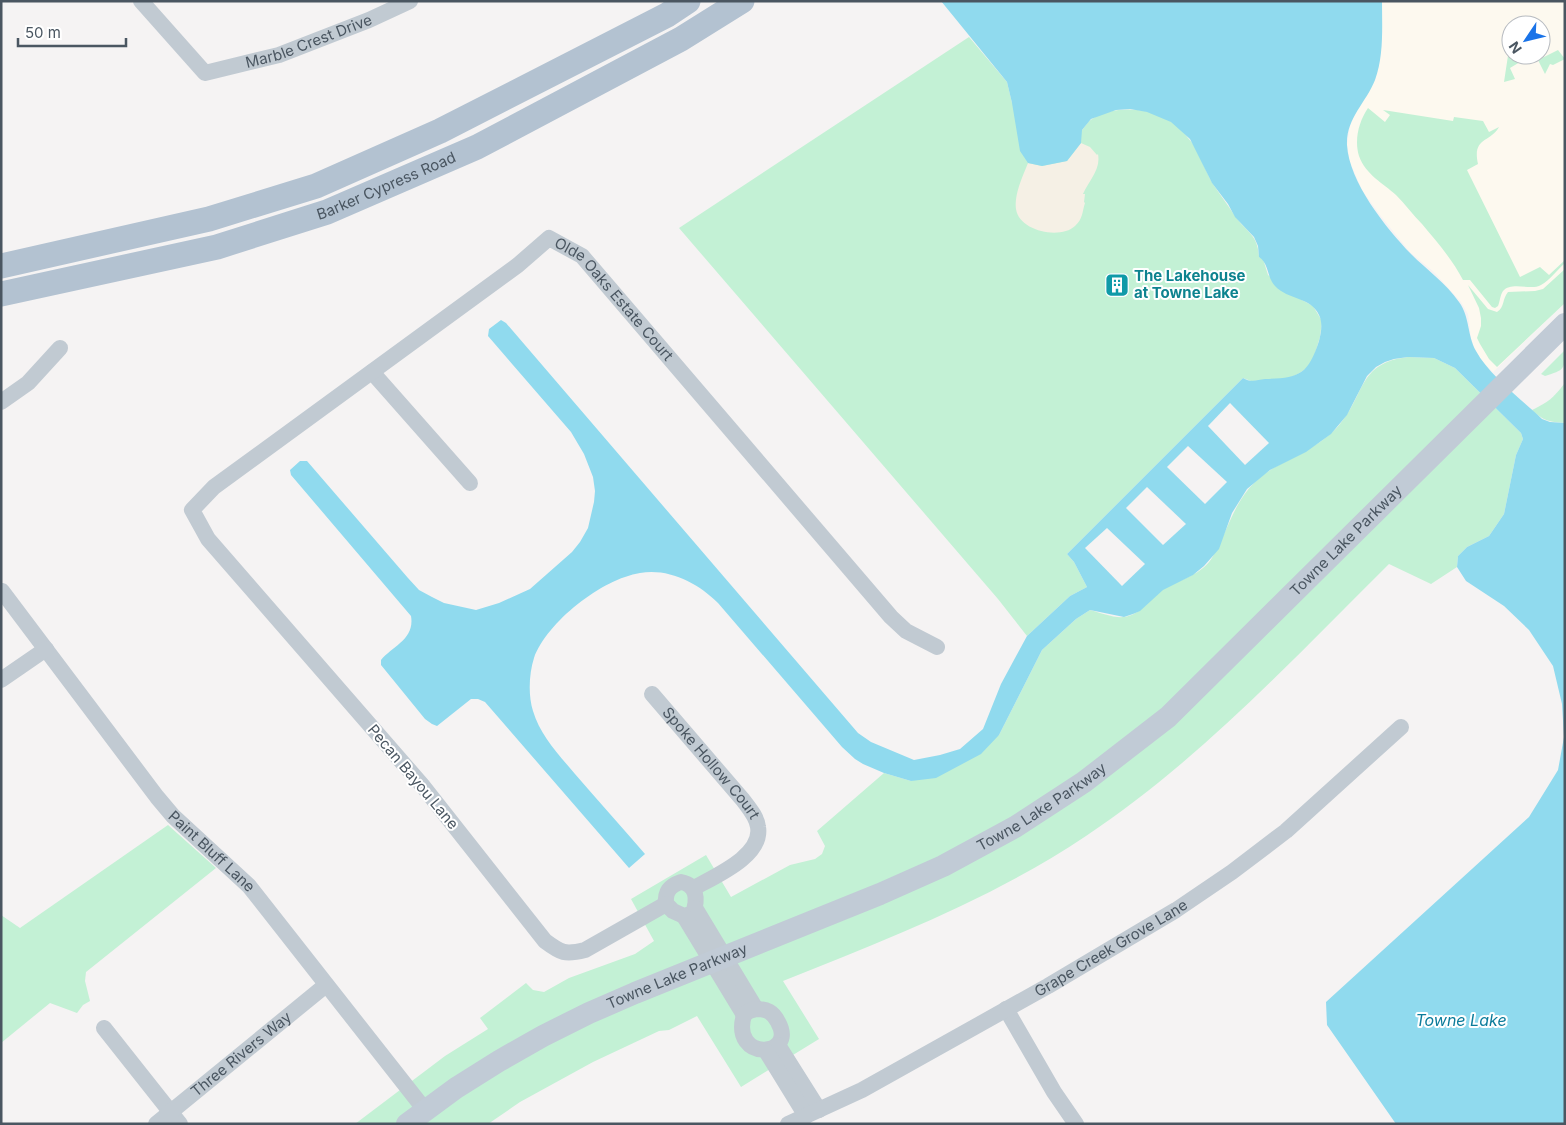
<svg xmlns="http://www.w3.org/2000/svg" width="1566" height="1125" viewBox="0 0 1566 1125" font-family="Inter,sans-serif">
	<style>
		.commercial { fill: #fdf9ef; fill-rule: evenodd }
		.green { fill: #c3f1d5 }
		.sand { fill: #f5f0e5 }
		.water { fill: #90daee }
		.pier { fill: #f5f3f3 }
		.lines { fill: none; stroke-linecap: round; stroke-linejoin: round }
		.street { stroke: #c1cad2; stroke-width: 16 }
		.secondary { stroke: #c1cbd6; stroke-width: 22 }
		.primary { stroke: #b3c2d1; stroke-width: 25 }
		.labels { text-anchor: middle; stroke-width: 4; stroke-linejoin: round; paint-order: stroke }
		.street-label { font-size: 15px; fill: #4a5661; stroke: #fff }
		.culture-label { font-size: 15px; font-weight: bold; fill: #0d838f; stroke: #fff; text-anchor: start }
		.water-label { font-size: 16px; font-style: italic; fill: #0c7c9b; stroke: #fff }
	</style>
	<rect width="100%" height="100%" fill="#f5f3f3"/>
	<path class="commercial" d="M1382 1H1565V303L1493 372 1483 362 1475 350 1471 338 1468 314 1461 302 1434 272 1410 252 1380 215 1362 190 1350 162 1347 145 1350 126 1356 111 1375 80 1379 65 1382 42ZM1511 25H1541V55H1511Z"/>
	<g class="green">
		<path d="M969 37 1007 82 1012 103 1082 130C1085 127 1088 121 1092 119 1114 105 1150 107 1172 122 1177 126 1184 132 1188 138 1200 150 1204 170 1213 184 1220 195 1228 205 1235 216 1246 232 1258 234 1259 257L1263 259 1268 275 1302 300 1313 306 1322 321 1320 337 1313 360 1307 368 1298 374 1289 378 1279 380 1251 381 1243 378 1067 554 1074 562 1087 587 1070 596 1027 636 998 599 679 228Z"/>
		<polygon points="1511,48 1511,55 1516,55 1520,62 1510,68 1515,79 1504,82 1509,49"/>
		<polygon points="1558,50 1565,59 1553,65 1550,64 1545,74 1538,60"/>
		<path d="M1368 108 1385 122 1390 115 1383 110 1453 121 1454 117 1483 121 1489 132 1499 127C1490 143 1472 137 1478 164L1467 170 1520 277 1540 267 1549 275 1565 260V263C1557 270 1550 280 1541 285 1531 291 1512 281 1503 291 1500 295 1500 302 1498 306L1495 308 1492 307 1470 280H1463C1452 259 1437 242 1422 224 1413 215 1405 204 1396 195 1383 183 1366 175 1359 156 1354 140 1359 121 1368 108Z"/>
		<path d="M1565 269V303L1497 367 1489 359 1480 344 1477 338 1481 326V318L1479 308 1468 285 1488 309 1497 312C1505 307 1502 299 1508 292L1535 291 1543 289Z"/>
		<path d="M1565 350C1565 370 1564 370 1545 376L1541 374Z"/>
		<path d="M1408 357 1434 358 1455 368 1521 433 1523 439 1516 455 1504 514 1489 536 1467 547 1458 556 1457 567 1431 584 1389 564C1292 660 1200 760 1086 836 992 899 888 939 783 981L819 1039 741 1087 697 1016 669 1030 659 1031 593 1062 520 1102 488 1124H355L445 1056 488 1029 480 1018 526 983 533 990 544 992 569 978 635 954 654 941 631 899 706 855 731 897 790 865 815 859 822 854 825 846 817 831 884 773 911 781 999 735 1042 650 1076 619 1090 610C1101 613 1113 618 1124 617 1141 615 1150 598 1163 589 1180 579 1203 575 1213 556 1228 531 1233 503 1256 481 1281 458 1317 452 1340 424 1366 393 1358 363 1408 357Z"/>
		<path d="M1565 383V423C1549 422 1544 421 1532 410 1550 401 1552 399 1565 383Z"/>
		<polygon points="168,825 216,868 86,972 85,981 90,1001 83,1005 77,1013 50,1003 1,1043 1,915 20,928"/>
	</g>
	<path class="sand" d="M1081 143 1090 147 1097 155 1098 154C1101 170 1089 180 1083 194H1085L1084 202 1085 203C1082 212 1083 219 1075 226 1060 240 1019 231 1016 209 1014 195 1022 178 1028 163L1042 166 1067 161Z"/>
	<path class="water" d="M941 1H1382C1382 27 1384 56 1375 80 1366 103 1346 118 1347 145 1349 182 1386 228 1411 254 1427 270 1446 283 1459 302 1470 317 1467 335 1476 351 1489 375 1522 400 1542 419L1550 422 1565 423V1124H1396L1327 1025 1326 1002 1529 817 1558 770 1564 737 1562 704 1553 666 1529 630 1504 606 1466 581 1457 567 1458 556 1467 547 1489 536 1504 514 1516 455 1523 439 1521 433 1455 368 1434 358 1408 357 1394 359 1385 362 1376 367 1367 376 1347 415 1331 434 1306 452 1270 470 1247 489 1232 513 1219 549 1204 566 1193 575 1163 590 1140 611 1133 614 1124 617 1090 610 1076 619 1042 650 999 735 981 754 936 778 911 781 884 773 863 764 855 759 842 747 718 603C698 583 669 568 640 573 602 579 547 622 534 658 529 674 528 695 533 711 540 735 559 755 575 774 598 801 622 827 645 854L629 868 485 702 478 699H471L437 726 432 724 425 719 381 665V660C393 646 415 639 411 616L291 475 290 470 300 461H307L408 578 419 590 432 597 444 603 476 610 499 603 530 589 572 552 580 542 588 528 594 502 595 491 593 477 584 454 571 432 488 336 489 329 501 320 506 323 858 733 871 742 914 760 940 755 960 749 983 729 1001 684 1027 636 1070 596 1087 587 1074 562 1067 554 1243 378C1251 383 1257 380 1265 379 1299 378 1308 375 1319 341 1321 333 1323 323 1319 315 1311 297 1288 300 1275 286 1267 278 1269 263 1259 257L1258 246 1254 237 1235 217 1228 204 1212 183 1190 139 1171 122 1147 112 1130 109 1116 110 1091 119 1082 130 1081 143 1067 161 1042 166 1028 163 1020 151 1012 103 1007 82Z"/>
	<g class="pier">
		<polygon points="1230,403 1269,443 1245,465 1208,426"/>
		<polygon points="1188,446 1227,482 1205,504 1167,467"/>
		<polygon points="1147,487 1186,524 1163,545 1126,508"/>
		<polygon points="1107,528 1145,564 1122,586 1085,548"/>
	</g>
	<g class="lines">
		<g class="street">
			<path id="s1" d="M141 1 205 73 279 55 369 20 410 1"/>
			<polyline points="372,372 470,483"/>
			<polyline points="1,402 28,383 60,348"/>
			<path id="s2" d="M2 591 157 797 173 816 249 886 425 1110"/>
			<polyline points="1,680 46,649"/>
			<path id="s3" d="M652 694 743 800C749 808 757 817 758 827 763 856 715 876 694 888"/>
			<path d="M681 882C697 885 698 899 693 913L684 916 673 911 666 904C665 892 669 886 681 882Z"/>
			<path id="s4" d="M666 904 585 950C565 955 561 953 545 941L422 785 208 539 192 510 214 487 518 265 549 238 582 256 891 617 906 631 937 647"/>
			<polyline points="695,908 756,1009"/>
			<polyline points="684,916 744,1015"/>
			<path d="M756 1009C767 1009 773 1012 778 1022 798 1058 730 1062 744 1015L749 1011Z"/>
			<polyline points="1006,1009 1054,1092 1076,1124"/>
			<polyline points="104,1028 180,1124"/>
			<polyline points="778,1045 819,1110"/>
			<polyline points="766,1051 806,1116"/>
			<path id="s5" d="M156 1124 326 985"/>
			<path id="s6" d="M788 1124 862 1090 1048 986 1176 910 1232 872 1286 831 1401 727"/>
		</g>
		<path class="secondary" id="s7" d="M407 1124 456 1088 499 1061 543 1036 589 1013 635 993 880 894 943 866 1015 827 1084 782 1168 717 1565 324"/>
		<g class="primary">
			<polyline points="1,266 209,219 316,186 440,131 667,15 688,1"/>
			<path id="s8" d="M1 294 217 247 327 212 477 147 681 39 742 1"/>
		</g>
	</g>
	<defs>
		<g id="building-square" transform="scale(1.25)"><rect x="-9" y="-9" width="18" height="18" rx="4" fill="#0f9aa8" stroke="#fff"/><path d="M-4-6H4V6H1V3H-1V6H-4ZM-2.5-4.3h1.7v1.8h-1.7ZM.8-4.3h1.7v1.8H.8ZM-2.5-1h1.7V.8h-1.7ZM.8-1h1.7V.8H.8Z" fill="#fff"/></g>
	</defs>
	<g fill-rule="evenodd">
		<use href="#building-square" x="1117" y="285"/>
	</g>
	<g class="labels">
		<g class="street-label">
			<text dy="5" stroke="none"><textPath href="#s1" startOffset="205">Marble Crest Drive</textPath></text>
			<text dy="5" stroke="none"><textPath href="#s8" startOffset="401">Barker Cypress Road</textPath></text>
			<text dy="5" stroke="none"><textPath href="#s4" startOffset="1234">Olde Oaks Estate Court</textPath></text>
			<text dy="5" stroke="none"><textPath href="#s7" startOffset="1118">Towne Lake Parkway</textPath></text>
			<text dy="5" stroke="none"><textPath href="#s3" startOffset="91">Spoke Hollow Court</textPath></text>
			<text transform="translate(413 777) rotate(50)" y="5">Pecan Bayou Lane</text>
			<text dy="5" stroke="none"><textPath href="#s7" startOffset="712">Towne Lake Parkway</textPath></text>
			<text dy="5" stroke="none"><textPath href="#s2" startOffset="335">Paint Bluff Lane</textPath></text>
			<text dy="5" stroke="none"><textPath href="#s6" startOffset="368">Grape Creek Grove Lane</textPath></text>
			<text dy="5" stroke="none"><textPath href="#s7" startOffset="309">Towne Lake Parkway</textPath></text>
			<text dy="5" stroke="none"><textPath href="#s5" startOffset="110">Three Rivers Way</textPath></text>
		</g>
		<g class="culture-label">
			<text x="1134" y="281">The Lakehouse<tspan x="1134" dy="17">at Towne Lake</tspan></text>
		</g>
		<g class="water-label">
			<text x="1461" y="1026">Towne Lake</text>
		</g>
	</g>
	<rect width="1566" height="1125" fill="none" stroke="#4a5661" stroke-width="5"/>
	<g transform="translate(1526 40) rotate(235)"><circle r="24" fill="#ffffff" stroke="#b7bbc0"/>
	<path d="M0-4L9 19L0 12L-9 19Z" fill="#1a73e8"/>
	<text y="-8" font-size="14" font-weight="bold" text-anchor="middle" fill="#4a5661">N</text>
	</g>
	<path d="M18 38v8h108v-8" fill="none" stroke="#4a5661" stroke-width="2.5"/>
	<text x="25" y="38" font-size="15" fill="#4a5661" stroke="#ffffff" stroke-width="4" paint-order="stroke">50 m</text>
</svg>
